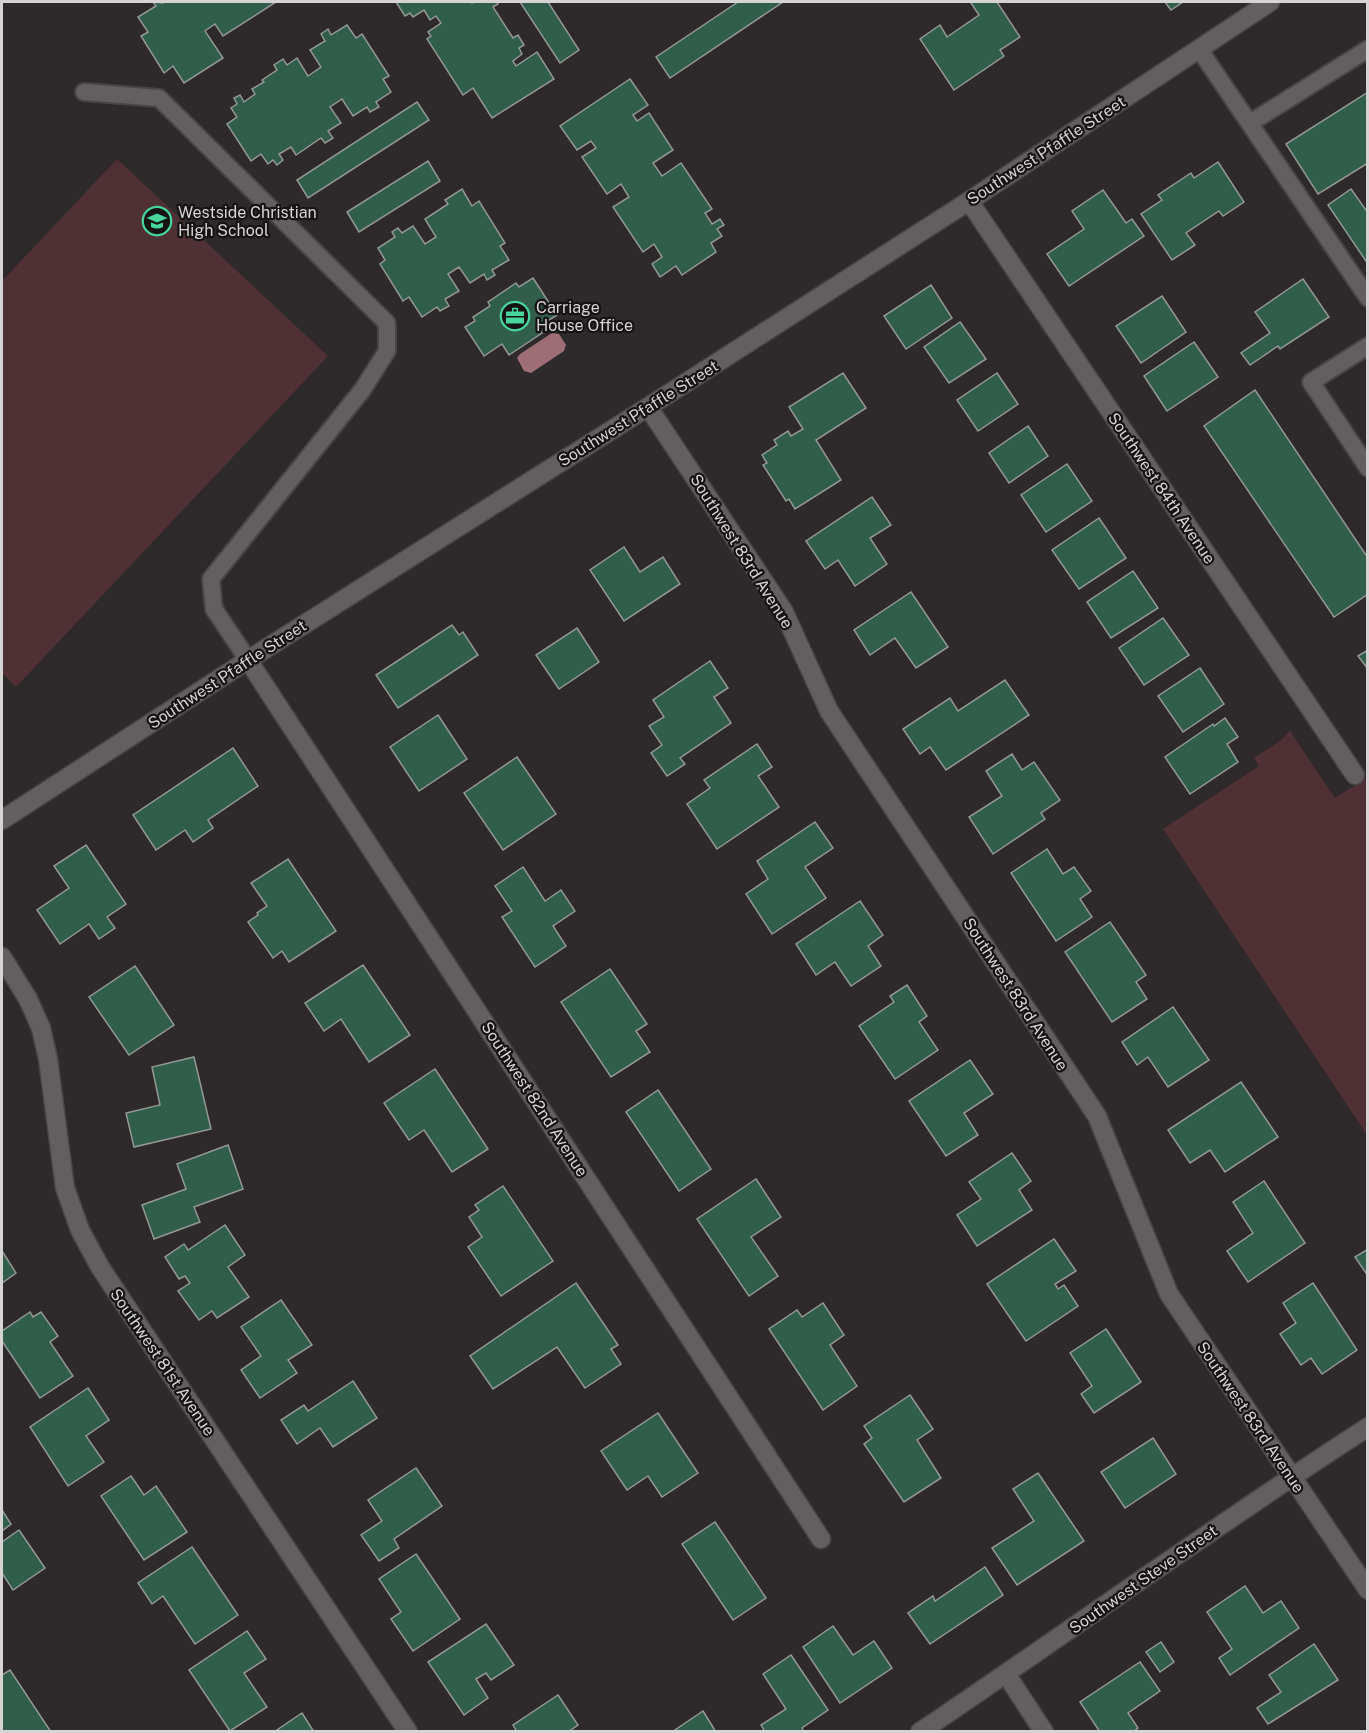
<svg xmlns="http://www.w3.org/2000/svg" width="1369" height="1733" viewBox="0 0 1369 1733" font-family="'Public Sans',sans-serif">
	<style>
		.green { fill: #4f3035 }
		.water { fill: #9e6e76 }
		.building { fill: #305e4a; stroke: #939795; stroke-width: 1.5 }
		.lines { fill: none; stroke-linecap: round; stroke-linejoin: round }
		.service-casing { stroke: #484545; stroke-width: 20 }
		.minor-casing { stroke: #484545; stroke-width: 21 }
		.tertiary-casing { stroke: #484545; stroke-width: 21 }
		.service { stroke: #635e5f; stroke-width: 16 }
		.minor { stroke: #635e5f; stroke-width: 18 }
		.tertiary { stroke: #635e5f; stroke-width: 18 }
		.labels { text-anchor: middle; stroke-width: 4.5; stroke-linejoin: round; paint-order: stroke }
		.street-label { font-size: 16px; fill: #d6d3d4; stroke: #151314 }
		.poi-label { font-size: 16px; fill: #d6d3d4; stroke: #151314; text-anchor: start }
	</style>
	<rect width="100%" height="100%" fill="#2e2a2b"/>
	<g class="green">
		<polygon points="117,159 328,356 16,687 2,673 2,281"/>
		<polygon points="1290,731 1335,798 1367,778 1367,1135 1163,829 1259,766 1254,758 1280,741"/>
	</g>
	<polygon class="water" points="552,333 559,334 566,345 564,351 531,373 524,371 517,358 520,354"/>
	<g class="building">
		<polygon points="153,2 163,3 165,2 276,2 223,36 215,24 205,31 223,58 184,83 173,66 164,73 141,36 148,32 138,17 156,6"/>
		<polygon points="396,2 472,2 472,3 475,2 497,2 498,4 493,7 513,38 518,35 524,45 519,48 522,54 513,61 516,66 537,52 554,79 492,118 473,88 463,95 427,39 431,36 428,32 441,23 436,16 430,20 424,10 413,17 410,13 405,16"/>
		<polygon points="520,2 548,2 579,50 560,63"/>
		<polygon points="738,2 783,2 670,78 656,57"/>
		<polygon points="973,2 997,2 1020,37 1000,50 1004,56 954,90 920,39 940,25 947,37 979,15 971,3"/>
		<polygon points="1165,2 1183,2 1171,10"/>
		<polygon points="347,25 356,38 362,34 389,76 383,79 391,92 376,102 379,107 370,112 367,107 353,116 342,99 330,107 341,123 328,131 333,138 325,143 321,138 296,155 291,147 279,154 283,160 277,165 273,160 268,164 261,154 251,161 227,124 237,117 231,108 237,104 234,98 240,95 244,102 255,94 252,89 264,82 262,80 277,70 274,65 283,59 287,65 297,58 308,76 321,67 310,50 325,41 321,34 328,29 331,35"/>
		<polygon points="630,79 648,105 633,115 637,121 649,113 673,150 653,163 662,176 681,163 712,209 705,213 712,224 720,219 724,225 717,229 722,236 711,243 716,252 682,275 676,266 660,277 652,264 662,257 654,244 643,252 613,207 629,197 621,184 607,194 582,157 596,148 591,141 577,150 560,126"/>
		<polygon points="1368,92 1368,163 1318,194 1286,144"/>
		<polygon points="417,102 429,120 308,198 297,180"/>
		<polygon points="428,161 440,181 359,232 347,212"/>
		<polygon points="1218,162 1244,202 1223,216 1219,211 1186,233 1195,245 1172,260 1141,214 1162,200 1158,195 1191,173 1194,178"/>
		<polygon points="462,189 472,206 479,201 505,243 500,246 509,260 492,270 495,275 487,280 484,274 470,283 459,267 448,274 459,291 445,299 449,306 440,311 437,307 422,317 409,297 403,301 380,264 385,260 378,248 395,237 392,232 398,228 402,233 413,226 425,244 436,237 425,219 448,204 445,200"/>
		<polygon points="1351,189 1368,213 1368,264 1328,205"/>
		<polygon points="1103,190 1126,223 1132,219 1144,236 1069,286 1047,254 1084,229 1072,211"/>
		<polygon points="533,278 557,315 538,327 542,333 509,355 502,344 484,356 465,327 475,321 473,317 490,306 488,302 516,283 519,287"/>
		<polygon points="1303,279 1329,317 1280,349 1278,346 1250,365 1241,353 1270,333 1255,312"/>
		<polygon points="931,285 952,318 906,349 884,316"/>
		<polygon points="1162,296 1186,332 1141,363 1116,326"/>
		<polygon points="960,322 986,359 949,383 924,347"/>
		<polygon points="1194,342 1218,377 1167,411 1144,376"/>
		<polygon points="843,373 866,408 816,440 841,480 795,509 789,499 786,501 763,465 767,463 762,455 777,445 774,440 788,431 791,436 803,429 789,407"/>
		<polygon points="997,373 1018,404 978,431 957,400"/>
		<polygon points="1255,390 1368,558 1368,594 1334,617 1204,426"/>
		<polygon points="1028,426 1048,456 1009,483 989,453"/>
		<polygon points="1067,464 1092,501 1046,532 1021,495"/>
		<polygon points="872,497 891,525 870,538 887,564 855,586 838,560 825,569 806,541"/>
		<polygon points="1099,518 1126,558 1079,589 1052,550"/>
		<polygon points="624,547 640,572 663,557 680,584 624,621 590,570"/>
		<polygon points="1133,571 1158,608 1111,638 1087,602"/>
		<polygon points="911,592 948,647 916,668 895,638 870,655 854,630"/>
		<polygon points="1163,618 1189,655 1144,685 1119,648"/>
		<polygon points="452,625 459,635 463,632 478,655 398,708 376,675"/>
		<polygon points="577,628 599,662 559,689 536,655"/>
		<polygon points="1368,650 1368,669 1358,656"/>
		<polygon points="710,661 728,688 714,697 731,723 680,758 685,764 667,776 651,753 662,745 649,726 664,717 653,700"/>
		<polygon points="1200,668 1224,704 1183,732 1158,696"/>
		<polygon points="1005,680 1029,715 946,770 930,747 920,754 903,729 950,698 958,711"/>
		<polygon points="438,715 467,759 419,791 390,747"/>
		<polygon points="1225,718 1238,737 1227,744 1238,762 1190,794 1165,757 1213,724 1214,726"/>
		<polygon points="757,744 772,767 758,776 779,807 717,849 687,804 710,788 704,780"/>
		<polygon points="233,748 258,786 208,820 213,828 193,842 185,830 156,850 133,815"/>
		<polygon points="1012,754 1022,770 1034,762 1060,800 1041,813 1045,819 993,854 969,817 1002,796 986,771"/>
		<polygon points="517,757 556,814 503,850 464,793"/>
		<polygon points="815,822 833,848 805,867 826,898 772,934 746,894 768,879 757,861"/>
		<polygon points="86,845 126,904 107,917 115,928 99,939 89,924 60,944 37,910 69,888 54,866"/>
		<polygon points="1047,849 1063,874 1074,867 1091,891 1080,899 1092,917 1056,941 1011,873"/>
		<polygon points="288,859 336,931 289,962 282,951 273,958 248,922 258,915 257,913 267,906 251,883"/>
		<polygon points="523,867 545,901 561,890 575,911 553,926 566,946 535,967 502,917 512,911 495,886"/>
		<polygon points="860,901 883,935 868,946 881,966 851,986 835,962 816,975 796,944"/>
		<polygon points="1110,922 1146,975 1136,982 1147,999 1112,1022 1065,952"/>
		<polygon points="363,965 410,1035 369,1062 341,1019 324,1031 305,1003"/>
		<polygon points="135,966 174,1025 129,1055 89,997"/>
		<polygon points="610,969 647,1024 636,1031 650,1052 611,1077 561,1002"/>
		<polygon points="907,985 927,1016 919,1022 938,1050 895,1079 859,1026 894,1002 890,996"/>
		<polygon points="1173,1007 1209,1060 1168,1087 1148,1057 1137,1065 1122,1042"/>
		<polygon points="194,1057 211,1129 134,1147 126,1113 160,1105 152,1067"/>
		<polygon points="970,1060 993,1094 964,1113 978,1135 946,1156 909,1101"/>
		<polygon points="435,1069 488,1149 452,1172 424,1130 409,1140 384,1103"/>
		<polygon points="1241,1082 1278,1137 1225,1172 1210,1150 1190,1163 1168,1130"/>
		<polygon points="658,1090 711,1169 679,1191 626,1112"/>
		<polygon points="228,1145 243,1189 194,1207 200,1222 154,1239 142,1205 186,1189 177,1164"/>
		<polygon points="1012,1153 1031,1181 1019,1190 1032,1210 977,1246 957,1215 981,1199 969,1182"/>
		<polygon points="756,1179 781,1217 751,1237 778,1276 749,1296 697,1219"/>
		<polygon points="1264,1181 1305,1243 1248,1282 1227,1251 1253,1233 1233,1202"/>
		<polygon points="503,1186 553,1261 501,1296 468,1247 482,1237 469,1217 479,1210 475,1205"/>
		<polygon points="225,1225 245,1255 228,1267 249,1297 217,1318 212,1311 199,1320 178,1291 190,1283 185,1276 179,1279 165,1257 184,1244 188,1250"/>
		<polygon points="1054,1239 1076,1271 1055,1284 1058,1289 1064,1285 1078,1306 1026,1341 987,1284"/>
		<polygon points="1368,1249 1368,1276 1355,1257"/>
		<polygon points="2,1251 16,1273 2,1283"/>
		<polygon points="576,1283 618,1345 611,1349 621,1364 585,1388 557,1347 493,1389 470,1356"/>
		<polygon points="1313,1283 1357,1350 1322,1374 1311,1358 1301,1365 1280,1334 1296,1323 1283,1303"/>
		<polygon points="281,1300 312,1345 288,1360 297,1373 260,1398 241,1370 261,1356 241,1327"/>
		<polygon points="823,1303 844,1335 830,1345 857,1386 823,1410 769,1329 797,1310 802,1317"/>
		<polygon points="30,1312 33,1317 41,1312 58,1336 50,1342 73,1376 40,1398 2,1341 2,1331"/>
		<polygon points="1106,1329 1141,1382 1094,1413 1081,1394 1092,1386 1070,1353"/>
		<polygon points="353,1381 377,1418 333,1447 320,1428 297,1444 281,1420 304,1405 308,1411"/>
		<polygon points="88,1388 109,1420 86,1436 104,1462 68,1486 30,1427"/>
		<polygon points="910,1395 933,1429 917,1440 941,1478 904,1502 864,1444 872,1438 864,1426"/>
		<polygon points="658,1413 698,1473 662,1497 648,1476 627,1490 601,1451"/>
		<polygon points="1153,1438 1176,1474 1125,1508 1101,1472"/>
		<polygon points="416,1468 442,1506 394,1539 399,1548 379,1561 361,1535 382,1521 368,1500"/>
		<polygon points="1038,1473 1084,1541 1017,1585 992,1548 1034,1521 1013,1489"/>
		<polygon points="131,1476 144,1495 156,1486 187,1532 144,1560 101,1496"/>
		<polygon points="2,1510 11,1524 2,1531"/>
		<polygon points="715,1522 766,1598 733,1620 682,1544"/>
		<polygon points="19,1530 45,1568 13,1590 2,1573 2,1542"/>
		<polygon points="192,1547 238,1615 195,1644 163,1596 152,1604 138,1583"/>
		<polygon points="416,1554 460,1619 413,1651 391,1619 401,1612 379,1579"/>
		<polygon points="985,1567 1003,1595 930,1644 908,1613 933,1596 935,1601"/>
		<polygon points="1245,1586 1263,1613 1281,1601 1299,1628 1230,1675 1219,1658 1232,1649 1207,1612"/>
		<polygon points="486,1624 514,1665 491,1680 486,1673 476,1679 488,1698 464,1715 428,1662"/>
		<polygon points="833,1626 853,1655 874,1641 892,1668 840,1703 803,1647"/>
		<polygon points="247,1631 266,1659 244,1673 267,1707 230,1731 189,1670"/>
		<polygon points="1161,1642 1174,1662 1160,1672 1146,1652"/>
		<polygon points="1314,1644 1338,1680 1268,1724 1257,1708 1281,1692 1269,1675"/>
		<polygon points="791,1655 828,1710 802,1728 804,1732 765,1732 761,1725 786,1709 763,1674"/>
		<polygon points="1140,1662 1160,1691 1128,1713 1138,1728 1133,1732 1100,1732 1080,1702"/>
		<polygon points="10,1670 51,1732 2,1732 2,1675"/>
		<polygon points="558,1695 578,1725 568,1732 517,1732 513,1725"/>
		<polygon points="703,1711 716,1732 672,1732"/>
		<polygon points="302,1713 314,1732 274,1732"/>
	</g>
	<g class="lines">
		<g class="service-casing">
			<g id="service">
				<polyline points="1199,49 1368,298"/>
				<polyline points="84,92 159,98 387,323 387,351 363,389 211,579 214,609 248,660"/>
				<polyline points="1250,123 1368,49"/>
				<polyline points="1368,346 1311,382 1368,468"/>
			</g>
		</g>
		<g class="minor-casing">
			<g id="minor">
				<polyline points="969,201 1355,775"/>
				<polyline points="648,407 784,612 829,711 1097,1116 1169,1294 1368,1590"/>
				<polyline points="248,660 821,1539"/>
				<polyline points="2,957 28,999 41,1028 48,1059 65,1188 80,1230 100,1267 408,1732"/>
				<polyline points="1006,1674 1044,1732"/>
				<path d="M920 1732C1070 1631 1216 1525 1368 1427"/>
			</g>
		</g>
		<g class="tertiary-casing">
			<polyline id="tertiary" points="2,820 251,658 648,407 969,201 1270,2"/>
		</g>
		<use href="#service" class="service"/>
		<use href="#minor" class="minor"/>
		<use href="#tertiary" class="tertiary"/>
	</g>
	<defs>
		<g id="school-ring" transform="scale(1.5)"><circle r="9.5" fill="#151314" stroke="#47d49d" stroke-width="1.5"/><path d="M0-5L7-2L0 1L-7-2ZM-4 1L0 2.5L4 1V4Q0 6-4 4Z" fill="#47d49d"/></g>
		<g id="office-ring" transform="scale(1.5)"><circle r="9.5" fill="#151314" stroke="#47d49d" stroke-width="1.5"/><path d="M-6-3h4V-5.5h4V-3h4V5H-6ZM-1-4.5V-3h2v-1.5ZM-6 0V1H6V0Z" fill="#47d49d"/></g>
	</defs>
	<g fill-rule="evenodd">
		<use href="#school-ring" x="157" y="221"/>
		<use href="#office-ring" x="515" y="316"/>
	</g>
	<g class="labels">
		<g class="street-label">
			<text transform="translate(1046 150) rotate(-33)" y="6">Southwest Pfaffle Street</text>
			<text transform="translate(638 413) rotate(-32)" y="6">Southwest Pfaffle Street</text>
			<text transform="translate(1162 488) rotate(56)" y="6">Southwest 84th Avenue</text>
			<text transform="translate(742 551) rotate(58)" y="6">Southwest 83rd Avenue</text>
			<text transform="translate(227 674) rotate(-33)" y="6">Southwest Pfaffle Street</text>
			<text transform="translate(1016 994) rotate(57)" y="6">Southwest 83rd Avenue</text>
			<text transform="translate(535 1099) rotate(57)" y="6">Southwest 82nd Avenue</text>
			<text transform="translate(163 1362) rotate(56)" y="6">Southwest 81st Avenue</text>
			<text transform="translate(1251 1417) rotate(56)" y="6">Southwest 83rd Avenue</text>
			<text transform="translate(1143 1579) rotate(-35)" y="6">Southwest Steve Street</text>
		</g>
		<g class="poi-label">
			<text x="178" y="218">Westside Christian<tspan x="178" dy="18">High School</tspan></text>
			<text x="536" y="313">Carriage<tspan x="536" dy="18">House Office</tspan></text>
		</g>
	</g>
	<rect width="1369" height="1733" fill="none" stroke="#d6d3d4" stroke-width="6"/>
</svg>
